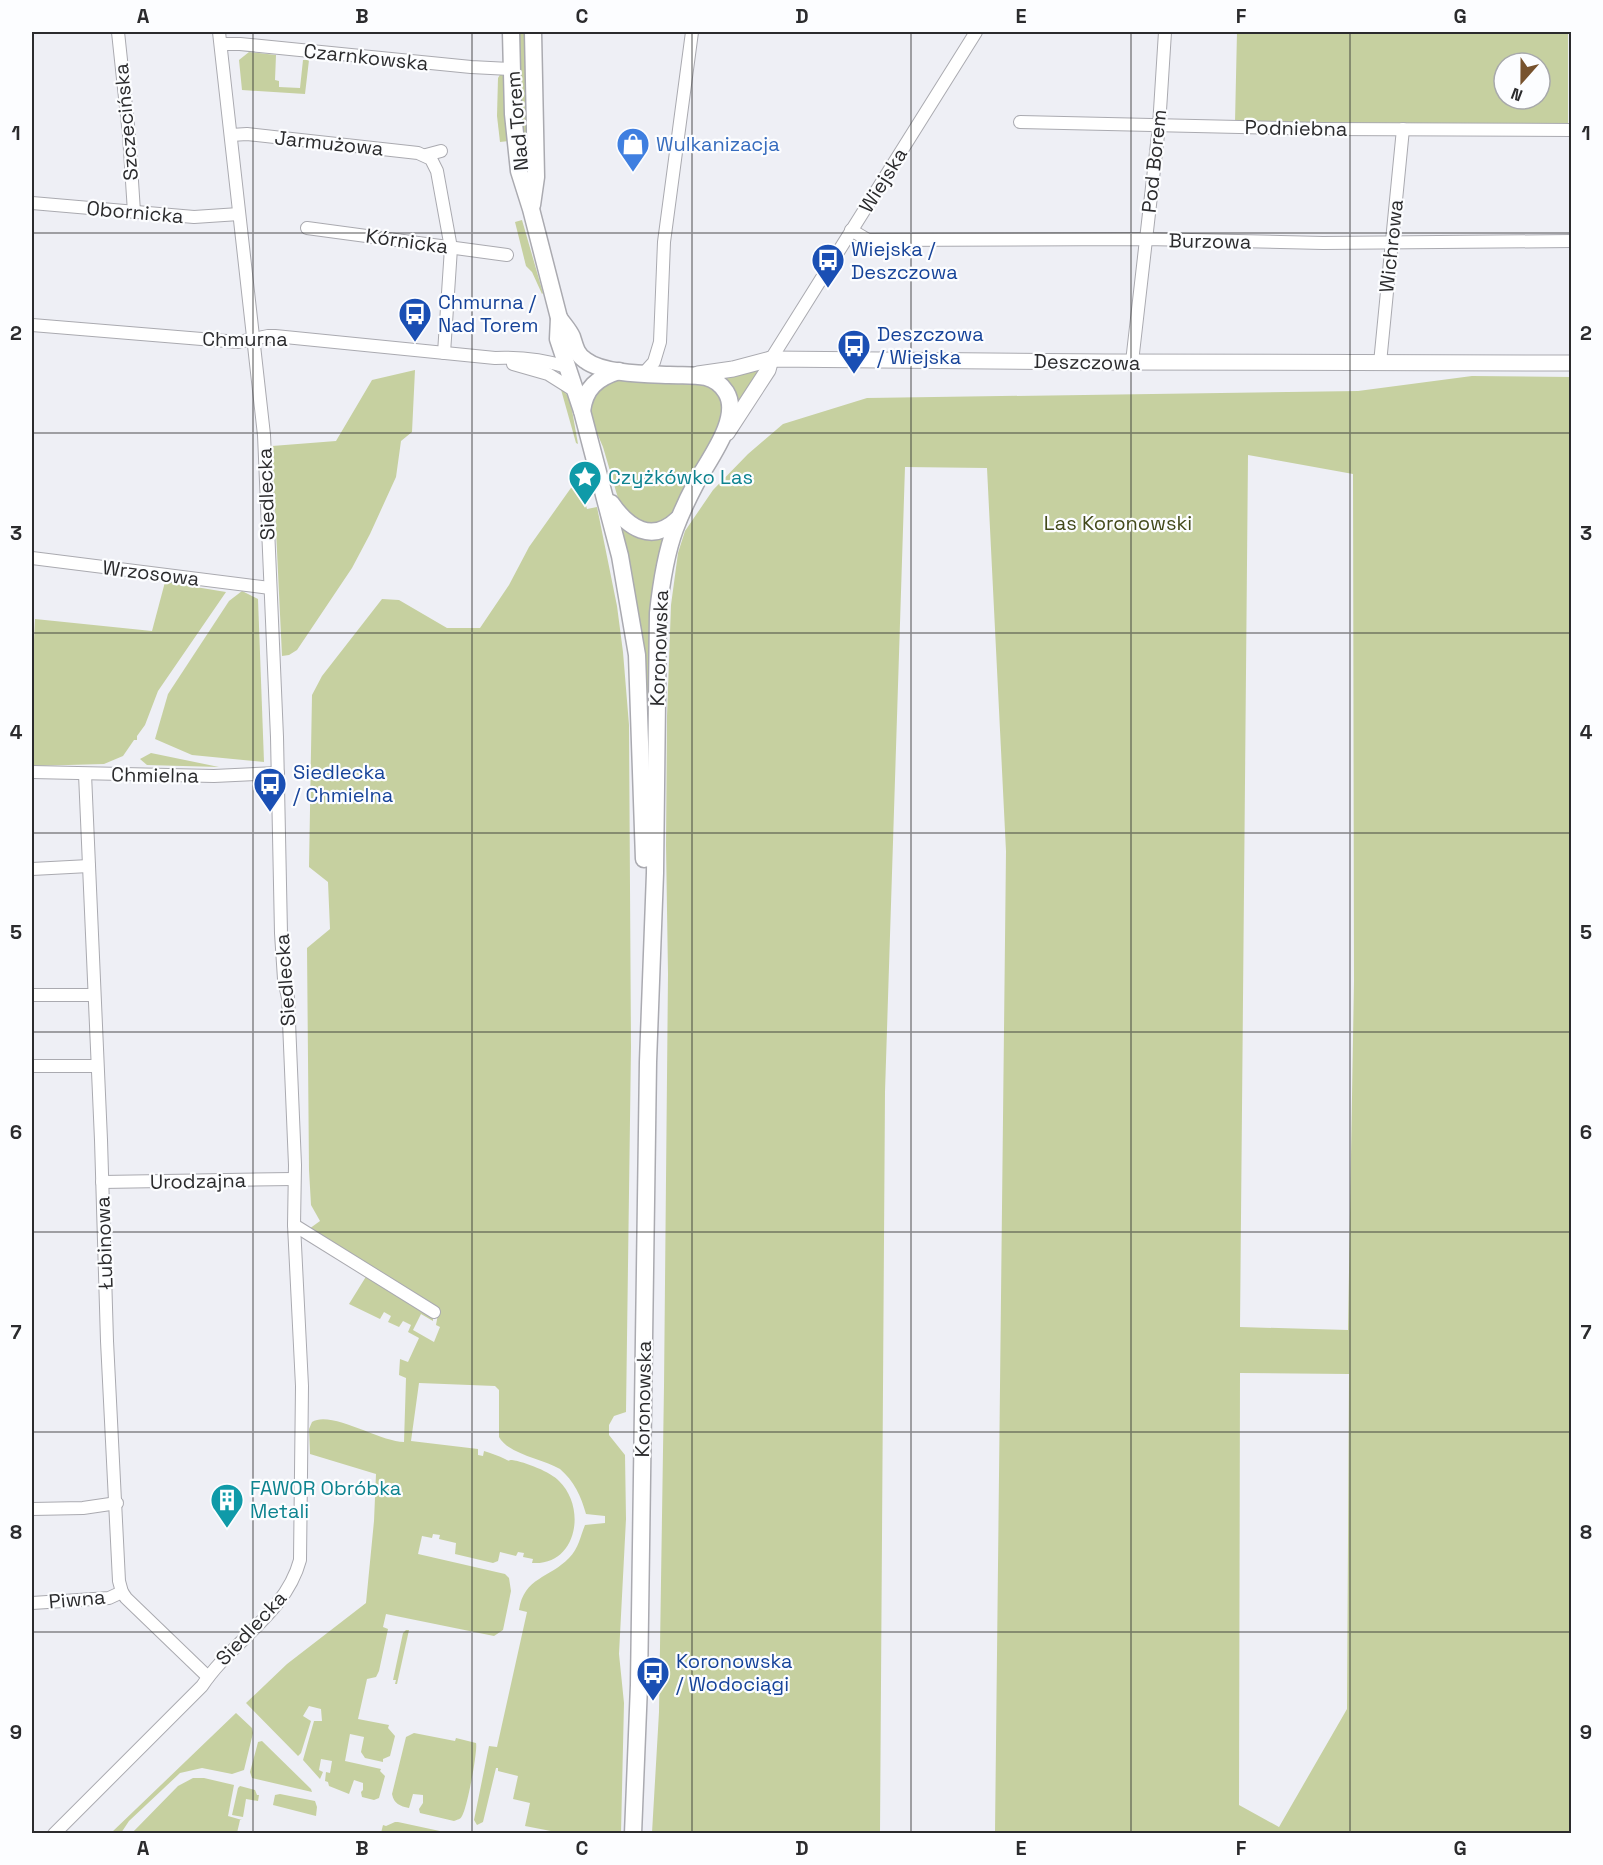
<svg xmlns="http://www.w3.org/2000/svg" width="1603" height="1865" viewBox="0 0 1603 1865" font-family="'Space Grotesk',sans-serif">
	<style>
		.green { fill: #c6d0a0; fill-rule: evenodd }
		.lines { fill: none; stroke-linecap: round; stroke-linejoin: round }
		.minor-casing { stroke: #aaaab0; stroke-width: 14 }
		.tertiary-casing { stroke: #aaaab0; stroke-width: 17 }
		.secondary-casing { stroke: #aaaab0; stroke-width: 19 }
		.minor { stroke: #fff; stroke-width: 12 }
		.tertiary { stroke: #fff; stroke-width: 15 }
		.secondary { stroke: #fff; stroke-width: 16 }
		.grid { fill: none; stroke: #2b2b2d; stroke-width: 1.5; stroke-opacity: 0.55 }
		.labels { text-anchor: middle; stroke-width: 4.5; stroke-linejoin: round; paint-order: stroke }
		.street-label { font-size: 20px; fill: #2b2b2d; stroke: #fcfdff }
		.shop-label { font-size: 20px; fill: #366cbe; stroke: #fcfdff; text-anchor: start }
		.transit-label { font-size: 20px; fill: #164399; stroke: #fcfdff; text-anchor: start }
		.culture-label { font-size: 20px; fill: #0d838f; stroke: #fcfdff; text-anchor: start }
		.park-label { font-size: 20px; fill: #42491a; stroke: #fcfdff }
		.neatline { fill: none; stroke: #2b2b2d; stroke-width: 2 }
		.grid-label { font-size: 20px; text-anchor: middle; font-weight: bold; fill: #2b2b2d }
	</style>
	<rect width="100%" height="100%" fill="#eeeff5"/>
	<g class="green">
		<polygon points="517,32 526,32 529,185 521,137"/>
		<path d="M1237 32H1568V125L1235 122ZM1504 63H1540V99H1504Z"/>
		<polygon points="249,52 276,55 275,80 279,81 279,87 300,88 303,60 309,60 305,94 242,90 239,60"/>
		<polygon points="501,73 504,77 509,141 500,142 497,116 498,78"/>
		<polygon points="522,220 543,293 542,294 532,272 526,266 515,222"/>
		<polygon points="761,368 739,405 724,378"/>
		<polygon points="415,370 412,432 401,441 396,477 370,534 352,568 297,650 289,655 282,656 272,446 336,441 372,380"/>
		<path d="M1472 376 1571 377 1572 1293 1569 1297 1572 1298 1571 1833H995L1006 851 987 468 905 467 885 1092 880 1833H652L659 1712 664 1386 668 974 666 845 667 716 671 605 678 553 685 531 713 490 748 454 783 424 867 398 1358 391ZM1248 455 1353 474 1354 981 1348 1330 1240 1327ZM1240 1373 1349 1374 1347 1709 1279 1827 1239 1805Z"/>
		<polygon points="607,380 674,380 712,383 727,411 675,515 663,524 639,525 620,505 603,447 591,419 589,403"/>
		<polygon points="560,386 570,399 578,444 576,443"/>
		<path d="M578 478 587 509 597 507 617 606 623 652 629 725 631 1047 626 1412 614 1416 609 1425V1435L625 1455 626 1519 619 1654 624 1703 621 1833H561L525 1826 530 1803 513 1799 518 1776 498 1771V1768H496L483 1822 477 1825 474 1820 489 1746 497 1747 527 1612 519 1610C524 1577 550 1578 569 1558 579 1548 580 1537 585 1525L605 1523V1516L586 1514C581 1496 574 1481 560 1469 543 1459 508 1454 499 1437V1390L495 1386 419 1383 411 1441 478 1449V1455L483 1456 484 1451C491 1453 499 1456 505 1459 510 1462 508 1460 512 1460 525 1462 551 1472 559 1481 587 1508 577 1566 532 1563L533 1559 523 1557 524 1553 518 1552 516 1556 500 1552 498 1561 493 1563 455 1554 456 1543 439 1539 440 1535 433 1534 432 1538 422 1536 418 1554 505 1574 509 1578 511 1591 503 1630 494 1636 386 1614 383 1627 388 1629 379 1671 376 1677 367 1679 358 1719 389 1725 388 1728 395 1736 390 1756 383 1759V1762L365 1758 361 1752 364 1737 350 1734 345 1761 381 1769 380 1771 385 1776 379 1798 374 1800 362 1797 361 1792 363 1790V1783L354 1780 349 1794 329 1786 328 1782 325 1781 326 1772 330 1773 332 1761 321 1759 319 1770 323 1772 320 1779 303 1760 314 1721H322L321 1709 309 1706 303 1716 311 1721 301 1753 298 1756 246 1703 287 1664 366 1603 374 1521 376 1474 310 1454 309 1429 312 1422C331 1410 380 1442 404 1442L406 1378 399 1375 400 1359 408 1362 419 1338 408 1332 411 1325 403 1321 399 1327 388 1322 391 1316 384 1312 380 1319 349 1304 367 1275 433 1314V1321L421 1314 413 1330 434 1342 440 1327 436 1325 438 1314 309 1229 320 1221 311 1205 309 1170 307 948 330 929 328 882 309 867 312 695 322 676 382 599 399 600 447 628H480L509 585 529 547Z"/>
		<polygon points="620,526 666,534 650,768"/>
		<polygon points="165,582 226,592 158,691 145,725 137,736 137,740 134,740 123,756 104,764 32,766 32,682 35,619 152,631"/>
		<polygon points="242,591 258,599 264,762 192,755 155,739 168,694 229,601"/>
		<polygon points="151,753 219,767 147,765 140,759"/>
		<polygon points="406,1630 409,1630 397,1684 395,1684 396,1680 393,1680 403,1633"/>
		<polygon points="236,1713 252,1728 253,1733 244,1770 232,1774 202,1768 180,1773 129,1821 121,1833 111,1833"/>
		<path d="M414 1733 455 1741 456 1738 476 1743C478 1750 467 1809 462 1816 460 1820 458 1819 454 1821L420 1813 419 1809 423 1803V1795L413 1794 409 1808C400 1806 394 1804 392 1794L406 1737Z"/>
		<polygon points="262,1741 311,1789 312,1792 252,1778 250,1772 257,1746 258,1742"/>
		<polygon points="193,1778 204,1778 234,1785 228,1816 242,1820 240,1820 237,1833 132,1833 178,1786"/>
		<polygon points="240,1786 255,1790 257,1795 259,1795 258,1801 246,1799 243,1817 232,1815 238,1788"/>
		<polygon points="280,1794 315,1801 317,1807 316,1816 273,1805 275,1795"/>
		<polygon points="395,1822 398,1822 449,1833 381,1833 383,1825 386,1826"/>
	</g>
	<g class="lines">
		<g class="minor-casing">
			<g id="minor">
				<polyline points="118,32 129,135 134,212"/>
				<polyline points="221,44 240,44 471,67 511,69"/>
				<polyline points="1020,122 1321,129 1572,130"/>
				<polyline points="231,135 247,134 418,153 431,159 437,171 451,248 444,353"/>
				<polyline points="426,155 441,151"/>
				<polyline points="32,203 194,217 239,214"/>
				<polyline points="307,228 507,255"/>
				<polyline points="851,230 868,240 1146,239 1323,243 1572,241"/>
				<path d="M32 325 238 342 268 336H275L495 358C519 357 544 360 567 367"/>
				<polyline points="771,359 976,32"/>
				<polyline points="1132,362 1159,126 1165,32"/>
				<polyline points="1380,363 1403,129"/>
				<polyline points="513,364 548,374 575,391"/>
				<polyline points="644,373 654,362 660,342 664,242 692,32"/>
				<polyline points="32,558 270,588"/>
				<polyline points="32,772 214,776 278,773"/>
				<polyline points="85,774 101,1140 107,1341 119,1581 122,1592 126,1598 208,1677"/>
				<polyline points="32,869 89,866"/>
				<polyline points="32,995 94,995"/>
				<polyline points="32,1066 97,1066"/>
				<polyline points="102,1182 293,1179"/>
				<polyline points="294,1225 434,1312"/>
				<polyline points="32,1509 83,1508 117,1503"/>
				<polyline points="32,1603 109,1598 122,1592"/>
				<path d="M54 1834 202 1686C231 1642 286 1613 300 1560L302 1386 294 1225 295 1165 288 998 284 979 281 933 277 737 264 435 219 32"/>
			</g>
		</g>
		<g class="tertiary-casing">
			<g id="tertiary">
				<polyline points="698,374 733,369 771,359 1105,362 1572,363"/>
				<polyline points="727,433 768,370 771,359"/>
			</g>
		</g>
		<g class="secondary-casing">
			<g id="secondary">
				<polyline points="511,32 513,114 519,171 531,209 559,318 558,339 582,411 620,556 637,655 644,859"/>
				<polyline points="532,205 536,177 533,32"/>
				<path d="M559 318C563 324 569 330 572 337 575 346 576 354 585 360 603 374 646 374 669 375 690 376 713 371 726 392 742 418 708 460 696 483 688 498 681 513 675 529 665 556 661 585 658 613L655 873 648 1062 639 1685 633 1834"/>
				<path d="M582 411C585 388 597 378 619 371"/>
				<path d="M611 503C628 528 652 544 678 519"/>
			</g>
		</g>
		<use href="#minor" class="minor"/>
		<use href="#tertiary" class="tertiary"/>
		<use href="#secondary" class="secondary"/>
	</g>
	<path class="grid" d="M253 32V1834M472 32V1834M692 32V1834M911 32V1834M1131 32V1834M1350 32V1834M32 233H1572M32 433H1572M32 633H1572M32 833H1572M32 1032H1572M32 1232H1572M32 1432H1572M32 1632H1572"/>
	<defs>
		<g id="shop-pin" transform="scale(1.725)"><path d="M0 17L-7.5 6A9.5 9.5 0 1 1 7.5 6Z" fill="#3f7fe0" stroke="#fcfdff"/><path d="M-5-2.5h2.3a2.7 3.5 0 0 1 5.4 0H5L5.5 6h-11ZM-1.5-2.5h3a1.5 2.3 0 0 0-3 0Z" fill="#fff"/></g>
		<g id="bus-pin" transform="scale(1.725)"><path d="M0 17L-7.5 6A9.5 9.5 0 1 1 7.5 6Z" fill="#1a4fb4" stroke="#fcfdff"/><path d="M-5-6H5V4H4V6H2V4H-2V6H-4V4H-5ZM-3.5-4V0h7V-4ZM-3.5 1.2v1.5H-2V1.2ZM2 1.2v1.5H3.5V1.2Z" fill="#fff"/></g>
		<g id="sight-pin" transform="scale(1.725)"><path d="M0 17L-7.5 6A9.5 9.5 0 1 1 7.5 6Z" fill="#0f9aa8" stroke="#fcfdff"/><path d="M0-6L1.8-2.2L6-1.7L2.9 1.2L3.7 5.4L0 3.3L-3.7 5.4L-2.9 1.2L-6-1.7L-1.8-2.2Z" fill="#fff"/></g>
		<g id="building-pin" transform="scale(1.725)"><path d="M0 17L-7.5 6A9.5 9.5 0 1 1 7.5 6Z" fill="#0f9aa8" stroke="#fcfdff"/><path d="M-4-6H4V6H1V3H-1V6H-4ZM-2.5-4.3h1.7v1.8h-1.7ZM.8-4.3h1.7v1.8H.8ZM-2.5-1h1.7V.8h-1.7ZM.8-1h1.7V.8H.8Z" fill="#fff"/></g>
	</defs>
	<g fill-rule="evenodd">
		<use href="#shop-pin" x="633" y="144"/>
		<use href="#bus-pin" x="828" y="260"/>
		<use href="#bus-pin" x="415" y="314"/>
		<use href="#bus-pin" x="854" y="346"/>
		<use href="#sight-pin" x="585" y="477"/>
		<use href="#bus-pin" x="270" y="784"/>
		<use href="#building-pin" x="227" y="1500"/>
		<use href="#bus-pin" x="653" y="1673"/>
	</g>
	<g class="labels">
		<g class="street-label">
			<text transform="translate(366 57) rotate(6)" y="7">Czarnkowska</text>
			<text transform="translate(517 121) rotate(-95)" y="7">Nad Torem</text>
			<text transform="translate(126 122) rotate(-95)" y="7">Szczecińska</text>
			<text transform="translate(1296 128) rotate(1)" y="7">Podniebna</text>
			<text transform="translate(329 143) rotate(6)" y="7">Jarmużowa</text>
			<text transform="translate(1154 161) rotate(-84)" y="7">Pod Borem</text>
			<text transform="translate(883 180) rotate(-58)" y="7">Wiejska</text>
			<text transform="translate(135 212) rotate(5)" y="7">Obornicka</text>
			<text transform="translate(407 241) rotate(8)" y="7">Kórnicka</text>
			<text transform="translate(1210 241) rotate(1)" y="7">Burzowa</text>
			<text transform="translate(1391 246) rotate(-84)" y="7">Wichrowa</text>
			<text x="245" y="346">Chmurna</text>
			<text transform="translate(1087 362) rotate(1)" y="7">Deszczowa</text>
			<text transform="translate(266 494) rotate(-92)" y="7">Siedlecka</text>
			<text transform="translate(151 573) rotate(7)" y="7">Wrzosowa</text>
			<text transform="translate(659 648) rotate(-88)" y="7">Koronowska</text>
			<text transform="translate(155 775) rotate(1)" y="7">Chmielna</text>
			<text transform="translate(285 980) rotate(-94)" y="7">Siedlecka</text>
			<text transform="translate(198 1181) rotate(-1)" y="7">Urodzajna</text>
			<text transform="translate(104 1243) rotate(-92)" y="7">Łubinowa</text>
			<text transform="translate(643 1399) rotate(-89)" y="7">Koronowska</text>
			<text transform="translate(77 1599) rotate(-5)" y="7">Piwna</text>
			<text transform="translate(251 1628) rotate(-47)" y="7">Siedlecka</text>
		</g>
		<g class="shop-label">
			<text x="656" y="151">Wulkanizacja</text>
		</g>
		<g class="transit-label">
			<text x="851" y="256">Wiejska /<tspan x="851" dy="23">Deszczowa</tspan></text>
			<text x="438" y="309">Chmurna /<tspan x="438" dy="23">Nad Torem</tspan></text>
			<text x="877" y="341">Deszczowa<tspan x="877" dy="23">/ Wiejska</tspan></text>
			<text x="293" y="779">Siedlecka<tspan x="293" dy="23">/ Chmielna</tspan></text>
			<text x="676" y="1668">Koronowska<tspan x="676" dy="23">/ Wodociągi</tspan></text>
		</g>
		<g class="culture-label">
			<text x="608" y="484">Czyżkówko Las</text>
			<text x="250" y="1495">FAWOR Obróbka<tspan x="250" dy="23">Metali</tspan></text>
		</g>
		<g class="park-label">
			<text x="1118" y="530">Las Koronowski</text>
		</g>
	</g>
	<rect width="1603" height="1865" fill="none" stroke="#fcfdff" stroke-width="66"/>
	<g transform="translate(1522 81) rotate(201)"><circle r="28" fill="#fcfdff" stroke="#a8a9ab" stroke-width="1.5"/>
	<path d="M0-4.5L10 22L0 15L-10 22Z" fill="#77522d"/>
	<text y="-9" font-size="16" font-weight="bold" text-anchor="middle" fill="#2b2b2d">N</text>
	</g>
	<rect x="33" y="33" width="1537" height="1799" class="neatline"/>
	<g class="grid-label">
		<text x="143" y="23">A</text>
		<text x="362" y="23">B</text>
		<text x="582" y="23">C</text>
		<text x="802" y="23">D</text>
		<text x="1021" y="23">E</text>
		<text x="1241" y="23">F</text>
		<text x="1460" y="23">G</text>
		<text x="16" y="140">1</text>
		<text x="1586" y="140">1</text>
		<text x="16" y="340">2</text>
		<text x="1586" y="340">2</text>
		<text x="16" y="540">3</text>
		<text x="1586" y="540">3</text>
		<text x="16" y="739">4</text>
		<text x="1586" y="739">4</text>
		<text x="16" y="939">5</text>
		<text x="1586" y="939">5</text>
		<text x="16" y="1139">6</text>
		<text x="1586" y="1139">6</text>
		<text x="16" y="1339">7</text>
		<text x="1586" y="1339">7</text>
		<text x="16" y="1539">8</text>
		<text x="1586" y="1539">8</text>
		<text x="16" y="1739">9</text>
		<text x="1586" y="1739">9</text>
		<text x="143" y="1855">A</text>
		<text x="362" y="1855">B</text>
		<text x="582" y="1855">C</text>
		<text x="802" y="1855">D</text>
		<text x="1021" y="1855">E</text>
		<text x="1241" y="1855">F</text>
		<text x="1460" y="1855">G</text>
	</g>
</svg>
